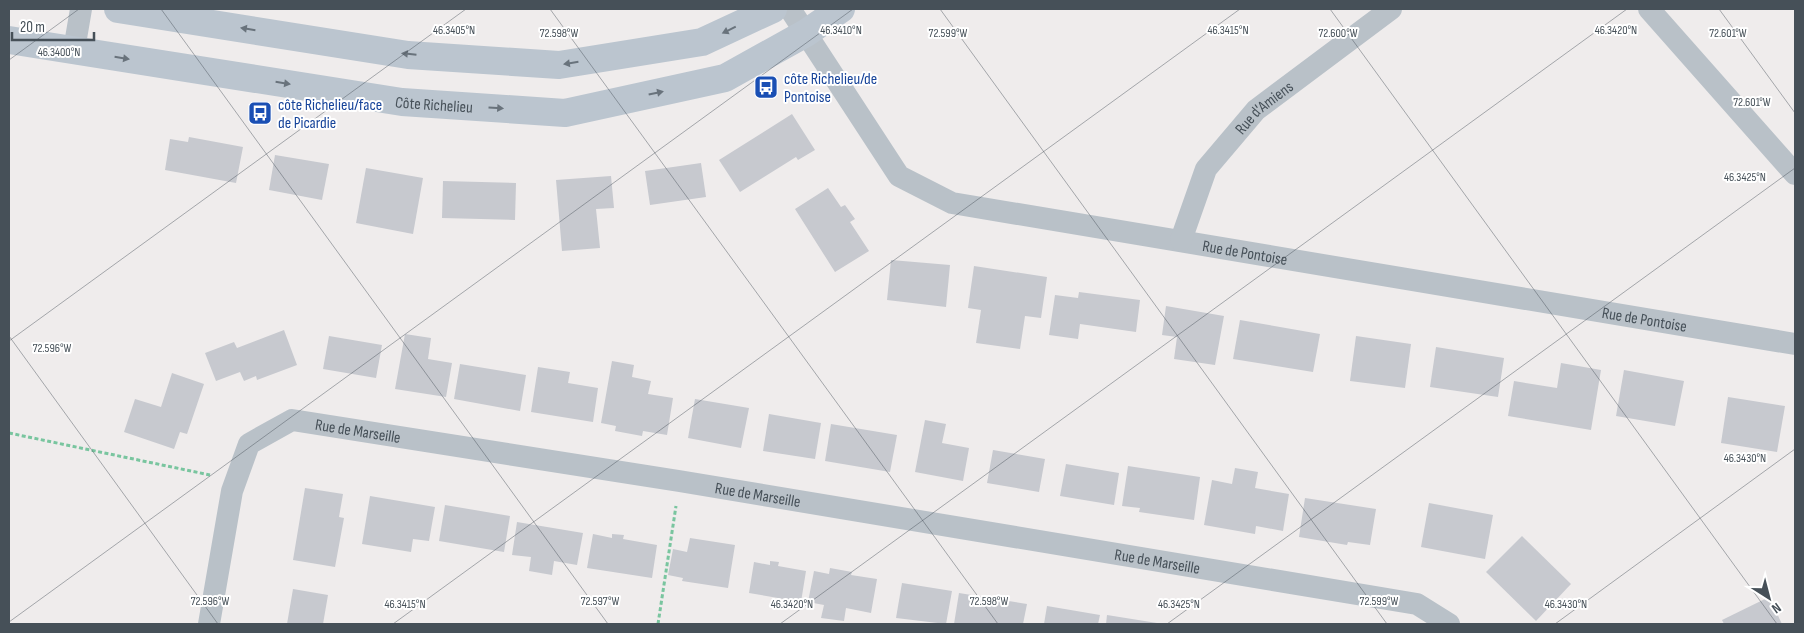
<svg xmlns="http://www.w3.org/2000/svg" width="1804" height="633" viewBox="0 0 1804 633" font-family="'Sofia Sans Condensed',sans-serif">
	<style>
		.building { fill: #c7c9cf }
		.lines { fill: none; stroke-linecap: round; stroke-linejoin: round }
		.path { stroke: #79c59f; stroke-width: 3; stroke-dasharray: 4 2.5; stroke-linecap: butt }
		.street { stroke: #b9c1c8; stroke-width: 22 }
		.secondary { stroke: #bbc5cf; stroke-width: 28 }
		.oneway { fill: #69737c }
		.ticks { fill: none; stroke: #465058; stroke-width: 1; stroke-opacity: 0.45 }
		.labels { text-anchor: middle; stroke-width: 4; stroke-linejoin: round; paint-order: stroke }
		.transit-label { font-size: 16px; fill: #164399; stroke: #fff; text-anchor: start }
		.street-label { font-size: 16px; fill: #465058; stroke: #fff }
		.ticks-label { font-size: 12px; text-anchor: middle; fill: #465058; stroke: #fff; stroke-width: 4; stroke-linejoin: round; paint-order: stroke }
	</style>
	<rect width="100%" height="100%" fill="#efecec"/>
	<g class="building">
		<polygon points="792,114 815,150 798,160 796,157 740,192 719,160"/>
		<polygon points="189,137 243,147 236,183 165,170 170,139 188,142"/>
		<polygon points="275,155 329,164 322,200 269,190"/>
		<polygon points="701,163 706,197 650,205 645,171"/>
		<polygon points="366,168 423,178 413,234 356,223"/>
		<polygon points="611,176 614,208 596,209 600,248 562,251 556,180"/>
		<polygon points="443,181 516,183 515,220 442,218"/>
		<polygon points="828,188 841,207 845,205 855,219 850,222 869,251 835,272 795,209"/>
		<polygon points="891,260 950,265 946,307 887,300"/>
		<polygon points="974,266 1047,277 1041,318 1025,316 1020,349 976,343 981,310 968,308"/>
		<polygon points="1079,292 1140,300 1136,332 1080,324 1078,339 1049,335 1055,295 1078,298"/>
		<polygon points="1166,306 1224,316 1215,365 1174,359 1177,337 1162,335"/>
		<polygon points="1240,320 1320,334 1313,372 1233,359"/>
		<polygon points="284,330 297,365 257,380 256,376 244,381 240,372 216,381 205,353 234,342 237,348"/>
		<polygon points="405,334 431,338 428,359 452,363 446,397 395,389"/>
		<polygon points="329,336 382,345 376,378 323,369"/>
		<polygon points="1356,336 1411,344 1405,388 1350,381"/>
		<polygon points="1436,347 1504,358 1498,397 1430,387"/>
		<polygon points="612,361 634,365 632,377 651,381 648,394 673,398 667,435 643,431 642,436 615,431 616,426 601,423"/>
		<polygon points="1561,363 1601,370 1591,430 1508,416 1514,381 1557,388"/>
		<polygon points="460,364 526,375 520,411 454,399"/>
		<polygon points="538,367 570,372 568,383 598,388 593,422 531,412"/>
		<polygon points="1624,370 1684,381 1675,426 1616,416"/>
		<polygon points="172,373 204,384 187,434 180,432 174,449 124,432 135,399 161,407"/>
		<polygon points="1728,397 1785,406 1777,452 1721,443"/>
		<polygon points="695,399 749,408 741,448 688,438"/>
		<polygon points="769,414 821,423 815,459 763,451"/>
		<polygon points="925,420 946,424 942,443 969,448 963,481 915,472"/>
		<polygon points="831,424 897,435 890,472 825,461"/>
		<polygon points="993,450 1045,459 1039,492 987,483"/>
		<polygon points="1066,464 1119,473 1114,505 1060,496"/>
		<polygon points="1128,466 1200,477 1194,520 1139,512 1140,508 1122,506"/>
		<polygon points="1235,468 1258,472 1255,488 1289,494 1283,531 1256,526 1255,534 1204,525 1212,480 1232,484"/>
		<polygon points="305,488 343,494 339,517 344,518 335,567 293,560"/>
		<polygon points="370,496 435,507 429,541 413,539 411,552 362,544"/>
		<polygon points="1305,498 1376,509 1370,545 1348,542 1347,545 1299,537"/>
		<polygon points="1429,503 1493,515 1485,559 1421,547"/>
		<polygon points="445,505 510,516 504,552 439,541"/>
		<polygon points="517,522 583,533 577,565 554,561 552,575 529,571 531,557 512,555"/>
		<polygon points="593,534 612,538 612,534 624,535 623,539 657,545 652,578 587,568"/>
		<polygon points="1522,536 1571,584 1536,621 1486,572"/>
		<polygon points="690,538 735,545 728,588 682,581 683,578 668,575 673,549 687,552"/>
		<polygon points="770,561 779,562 778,566 806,571 801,602 749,593 754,562 770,565"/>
		<polygon points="830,568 852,572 851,575 877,579 871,613 846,608 844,621 821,618 824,605 808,602 814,571 829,574"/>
		<polygon points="902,583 952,591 946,624 896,618"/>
		<polygon points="293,589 328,595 323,624 287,624"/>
		<polygon points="959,593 1027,604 1023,624 954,624"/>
		<polygon points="1769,597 1782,624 1724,624 1722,620"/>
		<polygon points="1047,606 1100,615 1098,624 1044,624"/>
		<polygon points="1107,615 1157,623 1156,624 1106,624"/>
	</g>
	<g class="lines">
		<g class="path">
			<polyline points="9,433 210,475"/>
			<polyline points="658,624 676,506"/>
		</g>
		<g class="street">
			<path id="s1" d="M790 9 899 176 952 203 1795 344"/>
			<polyline points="1649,9 1795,174"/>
			<polyline points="74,50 81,9"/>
			<path id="s2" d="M1181 240 1206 169 1256 110 1391 9"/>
			<path id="s3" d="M209 624 232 491 249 444 292 420 679 481 1417 604 1449 624"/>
		</g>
		<g class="secondary">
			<polyline points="118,9 408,55 559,65 702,42 773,9"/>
			<path id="s4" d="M9 40 402 102 565 113 725 78 806 33 841 9"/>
		</g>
	</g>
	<defs><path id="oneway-solid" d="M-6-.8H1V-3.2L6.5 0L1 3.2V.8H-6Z" transform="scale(1.25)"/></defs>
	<g class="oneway">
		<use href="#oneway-solid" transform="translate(248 29) rotate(-171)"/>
		<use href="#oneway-solid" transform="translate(729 30) rotate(154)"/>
		<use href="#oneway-solid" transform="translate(409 54) rotate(-174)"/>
		<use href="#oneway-solid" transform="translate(122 58) rotate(9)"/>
		<use href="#oneway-solid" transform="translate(571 63) rotate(171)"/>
		<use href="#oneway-solid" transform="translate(283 83) rotate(9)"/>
		<use href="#oneway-solid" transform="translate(656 93) rotate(-12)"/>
		<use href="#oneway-solid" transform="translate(496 108) rotate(4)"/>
	</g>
	<path class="ticks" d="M161 9 608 624M550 9 998 624M940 9 1387 624M1330 9 1777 624M1719 9 1795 113M9 60 79 9M9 336 218 624M9 341 466 9M9 622 853 9M393 624 1240 9M780 624 1627 9M1167 624 1795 168M1555 624 1795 449"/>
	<defs>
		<g id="bus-square" transform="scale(1.25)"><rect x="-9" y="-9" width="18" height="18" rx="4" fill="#1a4fb4" stroke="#fff"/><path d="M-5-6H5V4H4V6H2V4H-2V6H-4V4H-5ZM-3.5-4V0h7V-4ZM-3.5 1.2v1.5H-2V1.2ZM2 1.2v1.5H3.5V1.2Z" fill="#fff"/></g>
	</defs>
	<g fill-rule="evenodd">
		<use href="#bus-square" x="766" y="87"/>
		<use href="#bus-square" x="260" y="113"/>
	</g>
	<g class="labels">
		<g class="transit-label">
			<text x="784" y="84">côte Richelieu/de<tspan x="784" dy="18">Pontoise</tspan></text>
			<text x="278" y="110">côte Richelieu/face<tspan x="278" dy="18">de Picardie</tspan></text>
		</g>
		<g class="street-label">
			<text dy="6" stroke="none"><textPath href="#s4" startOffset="430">Côte Richelieu</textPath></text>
			<text dy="6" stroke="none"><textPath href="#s2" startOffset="160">Rue d'Amiens</textPath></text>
			<text dy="6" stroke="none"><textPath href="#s1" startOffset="556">Rue de Pontoise</textPath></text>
			<text dy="6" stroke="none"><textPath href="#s1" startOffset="961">Rue de Pontoise</textPath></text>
			<text dy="6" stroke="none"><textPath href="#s3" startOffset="301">Rue de Marseille</textPath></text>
			<text dy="6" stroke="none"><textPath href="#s3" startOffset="706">Rue de Marseille</textPath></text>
			<text dy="6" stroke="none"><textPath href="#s3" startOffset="1111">Rue de Marseille</textPath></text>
		</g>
	</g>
	<g class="ticks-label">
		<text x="454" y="34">46.3405°N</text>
		<text x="841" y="34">46.3410°N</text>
		<text x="1228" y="34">46.3415°N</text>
		<text x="1616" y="34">46.3420°N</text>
		<text x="1728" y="37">72.601°W</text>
		<text x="559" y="37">72.598°W</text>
		<text x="948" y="37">72.599°W</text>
		<text x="1338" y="37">72.600°W</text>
		<text x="59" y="56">46.3400°N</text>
		<text x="1752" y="106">72.601°W</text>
		<text x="1745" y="181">46.3425°N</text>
		<text x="52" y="352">72.596°W</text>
		<text x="1745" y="462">46.3430°N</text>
		<text x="210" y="605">72.596°W</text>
		<text x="600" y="605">72.597°W</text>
		<text x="989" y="605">72.598°W</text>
		<text x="1379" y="605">72.599°W</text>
		<text x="405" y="608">46.3415°N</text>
		<text x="792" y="608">46.3420°N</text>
		<text x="1179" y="608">46.3425°N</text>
		<text x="1566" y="608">46.3430°N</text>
	</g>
	<rect width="1804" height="633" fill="none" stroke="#465058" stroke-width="20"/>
	<g transform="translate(1769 598) rotate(144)" stroke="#ffffff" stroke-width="4" paint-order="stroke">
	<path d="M0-4L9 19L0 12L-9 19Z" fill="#465058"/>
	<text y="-8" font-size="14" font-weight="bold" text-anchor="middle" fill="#465058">N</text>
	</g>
	<path d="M12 32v8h82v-8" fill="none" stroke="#465058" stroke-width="2.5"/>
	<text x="20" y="32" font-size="15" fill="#465058" stroke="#ffffff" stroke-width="4" paint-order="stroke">20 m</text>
</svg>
